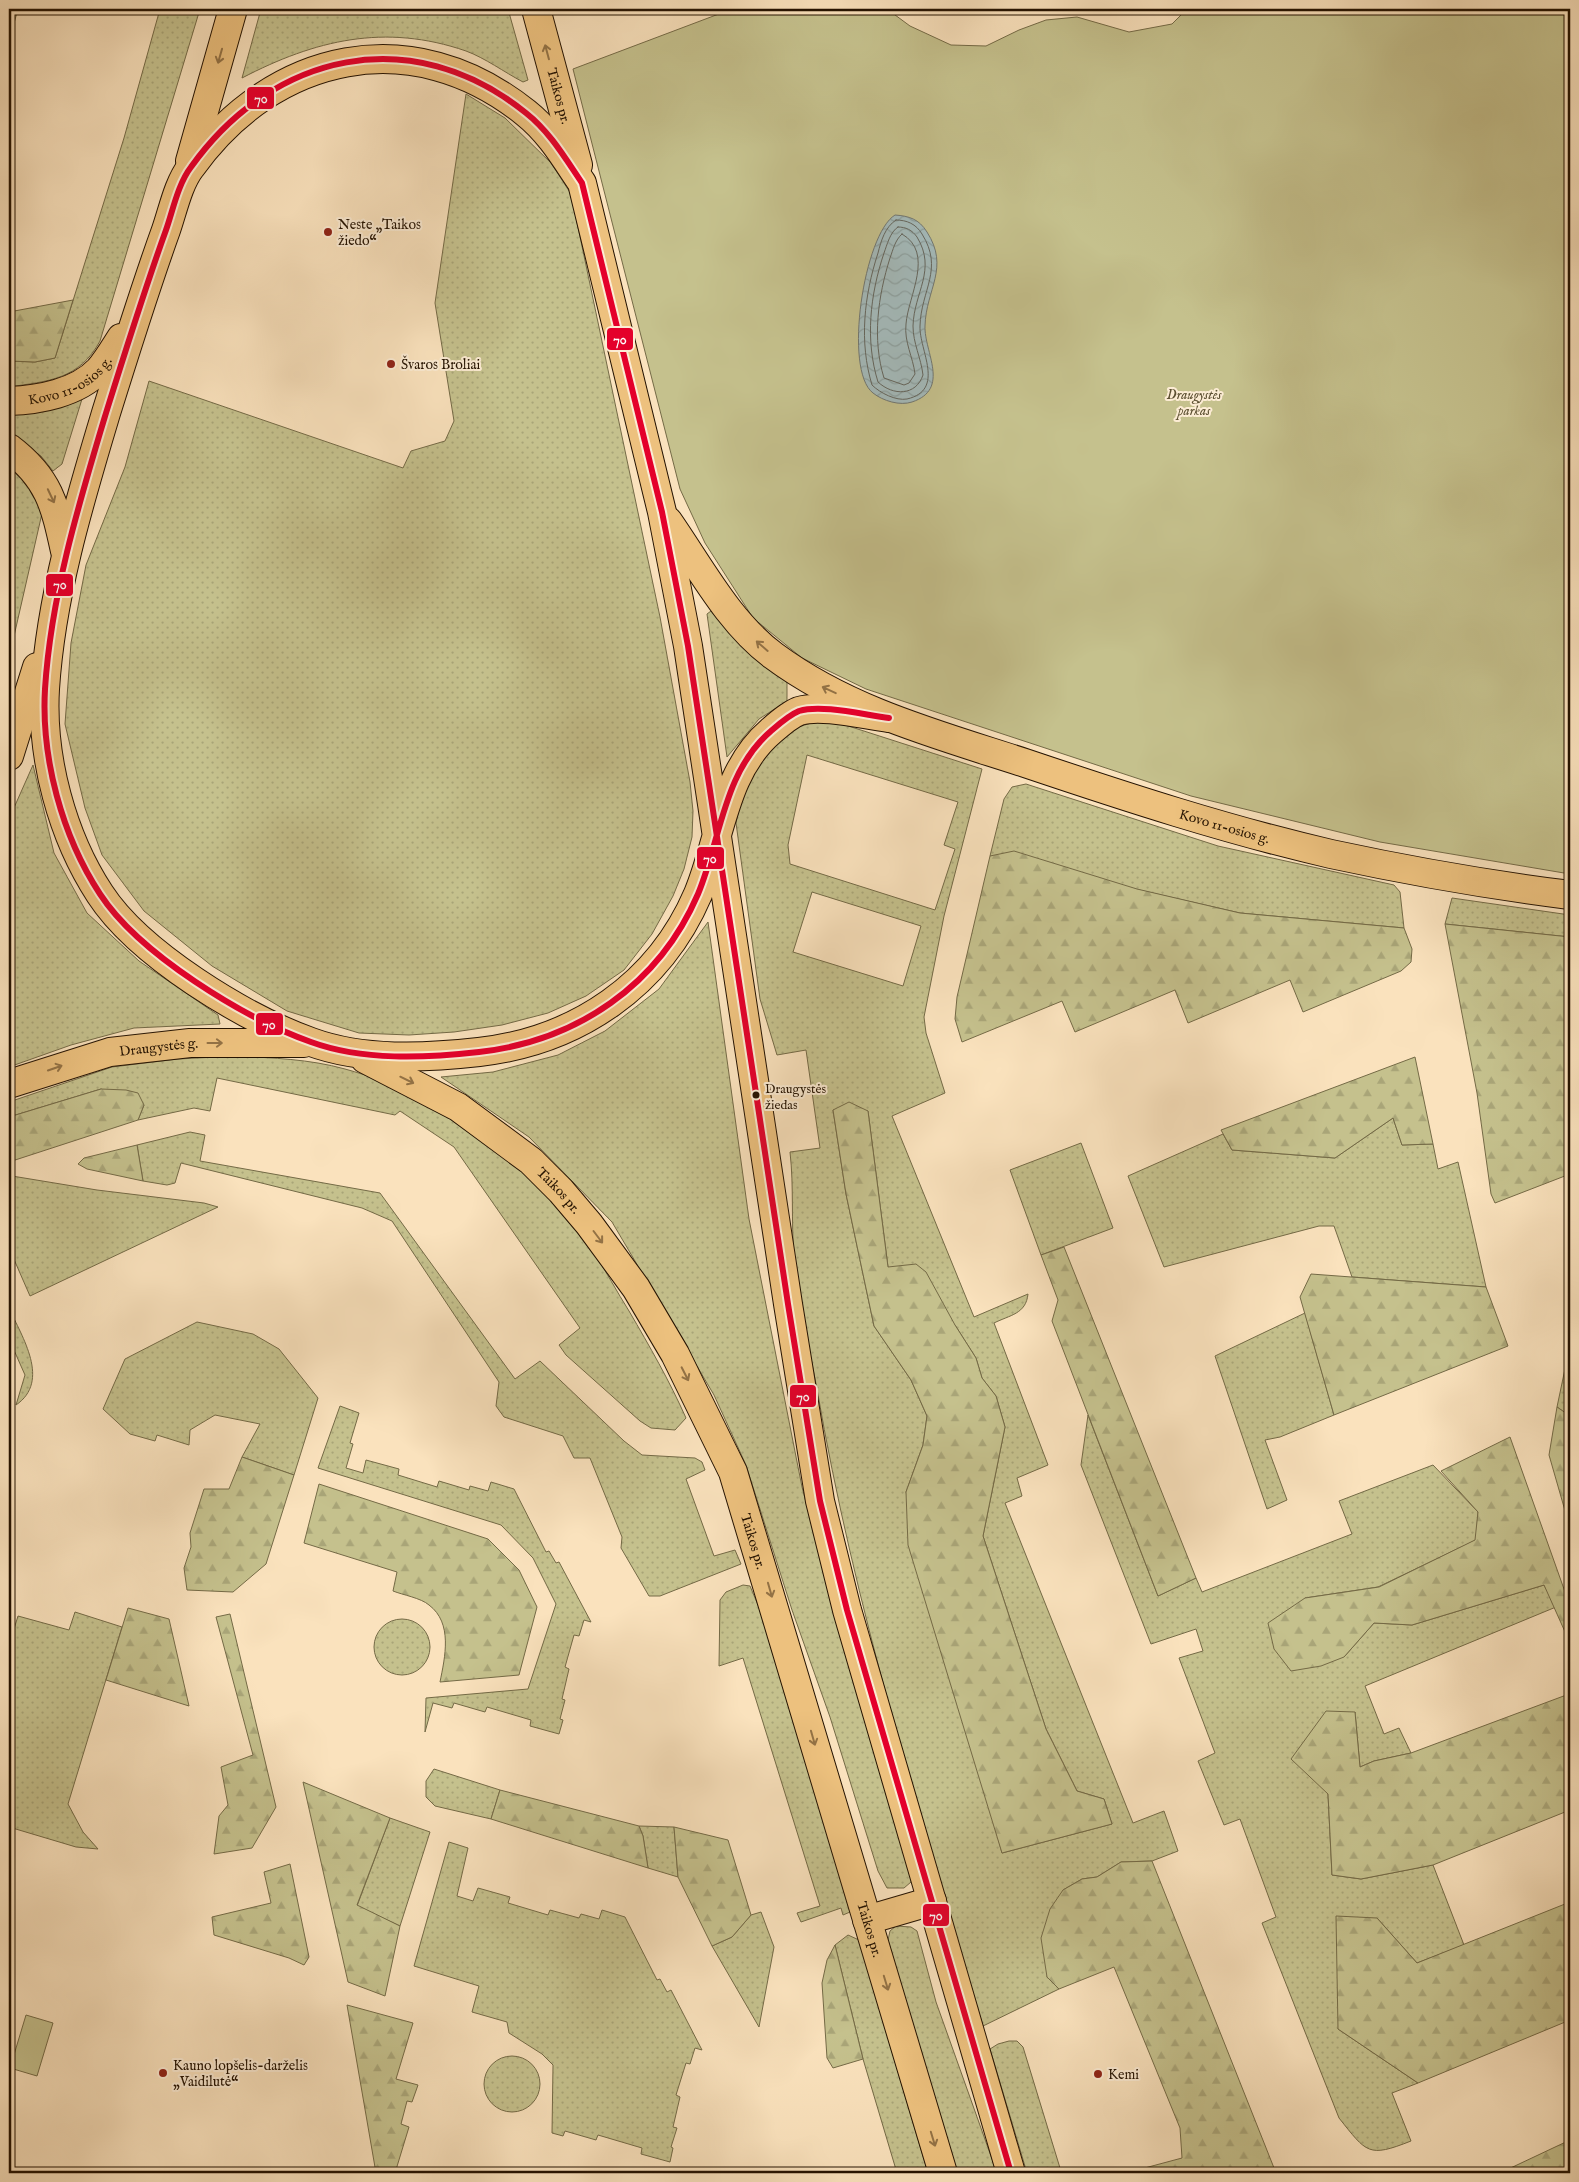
<svg xmlns="http://www.w3.org/2000/svg" width="1579" height="2182" viewBox="0 0 1579 2182" font-family="'IM FELL English',serif">
	<style>
		.grass { fill: url(#grass-dots); stroke: #746a46; fill-rule: evenodd }
		.forest { fill: url(#forest-firs); stroke: #746a46 }
		.park { fill: #c5c18d; stroke: #746a46 }
		.water { fill: url(#water-waves); stroke: #717771 }
		.lines { fill: none; stroke-linecap: round; stroke-linejoin: round }
		.shore { stroke: #64665e; stroke-width: 1 }
		.major-casing { stroke: #241200; stroke-width: 30 }
		.major { stroke: #edc17e; stroke-width: 28 }
		.bus-1-casing { stroke: #fcecd4; stroke-width: 10 }
		.bus-1 { stroke: #e4002b; stroke-width: 6 }
		.oneway { stroke: #937245 }
		.poi-dot { fill: #8f2418; stroke: #fcecd4; stroke-width: 2 }
		.bus-dot { fill: #241200; stroke: #fcecd4; stroke-width: 2 }
		.labels { text-anchor: middle; stroke-width: 4; stroke-linejoin: round; paint-order: stroke }
		.bus-label { font-size: 13px; fill: #241200; stroke: #fcecd4; text-anchor: start }
		.street-label { font-size: 14px; fill: #241200; stroke: #fcecd4 }
		.poi-label { font-size: 14px; fill: #241200; stroke: #fcecd4; text-anchor: start }
		.park-label { font-size: 14px; font-style: italic; fill: #5c4f31; stroke: #fcecd4 }
		.line-badge { stroke: #fcecd4; stroke-width: 2 }
		.badge-label { font-size: 14px; text-anchor: middle; font-weight: bold; fill: #fff }
	</style>
	<defs>
		<pattern id="grass-dots" width="8" height="8" patternUnits="userSpaceOnUse" patternTransform="scale(1.25)"><rect width="8" height="8" fill="#c5c18d"/><path d="M2 2h.1M6 6h.1" fill="none" stroke="#a9a578" stroke-width="1.8" stroke-linecap="round"/></pattern>
		<pattern id="forest-firs" width="22" height="20" patternUnits="userSpaceOnUse" patternTransform="scale(1.25)"><rect width="22" height="20" fill="#c5c18d"/><path d="M5 1l3.5 6h-7zM16 11l3.5 6h-7z" fill="#a9a578"/></pattern>
		<pattern id="water-waves" width="16" height="10" patternUnits="userSpaceOnUse" patternTransform="scale(1.25)"><rect width="16" height="10" fill="#a4bbbc"/><path d="M0 5q4-4 8 0t8 0" fill="none" stroke="#8da0a0"/></pattern>
	</defs>
	<rect width="100%" height="100%" fill="#fae2bd"/>
	<filter id="stains"><feTurbulence type="fractalNoise" baseFrequency=".004" numOctaves="4"/><feColorMatrix values="0 0 0 0 .2 0 0 0 0 .09 0 0 0 0 .02 0 0 0 .5 -.17"/></filter>
	<radialGradient id="worn" r=".72"><stop offset=".6" stop-color="#630" stop-opacity="0"/><stop offset="1" stop-color="#630" stop-opacity=".3"/></radialGradient>
	<g class="grass">
		<polygon points="9,9 18,9 9,41"/>
		<path d="M160 9H200L100 341C79 380 48 381 9 387V361L35 362 55 358 124 138Z"/>
		<path d="M261 9H508L528 80 523 82C504 72 485 58 466 51 385 23 315 40 242 78Z"/>
		<polygon points="466,94 505,118 551,163 571,194 660,617 690,782 693,811 692,837 684,869 673,896 652,934 624,970 586,996 548,1013 502,1025 454,1032 409,1035 359,1033 287,1011 212,966 144,911 102,855 85,808 65,724 71,643 86,565 125,467 149,381 403,468 411,451 445,441 454,421 435,303"/>
		<polygon points="82,399 62,464 53,471 41,456 9,433 9,412"/>
		<polygon points="9,460 25,472 43,509 9,658"/>
		<polygon points="711,611 714,612 764,664 787,682 787,701 759,719 727,757 707,614"/>
		<path d="M821 720 839 723 982 769 944 916 924 1017 926 1033 945 1093 892 1116 974 1317 1028 1294C1026 1314 1010 1315 994 1323L1048 1465 1017 1478 1022 1496 1005 1503 1133 1823 1164 1811 1178 1851 1152 1861 1121 1862 1097 1877 1082 1879 1063 1890 1047 1977 1059 1989 983 2026C920 1816 854 1605 817 1389 809 1346 797 1299 794 1256 791 1221 794 1187 790 1152L820 1148 806 1050 777 1055 760 999 736 823 743 790 761 758 792 729ZM807 755 958 802 944 845 955 849 935 910 790 864 788 845ZM812 892 921 926 903 986 793 952ZM833 1110 868 1111 888 1267 955 1325 976 1358 982 1378 996 1396 1005 1427 983 1536 1046 1729 1077 1791 1104 1799 1112 1824 1002 1853 906 1492 923 1445 927 1416 911 1380 874 1326 846 1194Z"/>
		<polygon points="33,765 54,853 87,913 139,961 218,1015 220,1024 134,1028 71,1045 9,1067 9,819"/>
		<polygon points="1026,784 1218,846 1394,885 1400,892 1404,928 1240,913 990,856 1004,799 1012,787"/>
		<polygon points="1452,898 1570,915 1570,937 1445,924"/>
		<polygon points="708,922 749,1219 802,1487 829,1590 911,1871 911,1882 904,1888 887,1888 878,1871 830,1717 792,1610 746,1465 714,1395 612,1222 529,1137 441,1077 493,1072 558,1055 605,1031 659,989"/>
		<path d="M236 1056C273 1058 309 1059 345 1069 445 1096 535 1169 594 1253 606 1271 617 1292 629 1311 650 1347 669 1380 686 1418L675 1430 651 1428 640 1421 566 1355 559 1345 580 1328 454 1147 400 1111 395 1115 217 1078 210 1111 194 1108 138 1120 144 1105 101 1089 9 1117V1102L112 1067 178 1059Z"/>
		<polygon points="1393,1118 1402,1145 1433,1144 1438,1169 1458,1162 1486,1287 1352,1277 1334,1226 1319,1226 1164,1267 1128,1176 1223,1134 1232,1150 1335,1158"/>
		<polygon points="190,1132 205,1135 200,1161 380,1193 515,1379 540,1361 624,1441 642,1455 695,1458 702,1462 705,1470 686,1479 714,1556 735,1550 741,1564 660,1596 649,1596 621,1548 622,1537 590,1458 574,1458 563,1436 504,1417 496,1406 499,1382 392,1221 362,1208 181,1163 175,1183 167,1185 143,1181 137,1145"/>
		<polygon points="1081,1143 1113,1228 1041,1255 1010,1170"/>
		<polygon points="12,1176 97,1190 204,1203 218,1207 30,1296 9,1248 9,1179"/>
		<path d="M9 1308C22 1337 51 1381 16 1405L25 1375 9 1339Z"/>
		<polygon points="1305,1313 1334,1415 1280,1437 1265,1440 1287,1500 1267,1509 1215,1356"/>
		<polygon points="197,1322 253,1334 279,1349 318,1398 294,1475 242,1457 260,1424 215,1415 190,1430 189,1445 157,1435 155,1441 130,1434 103,1409 125,1359"/>
		<polygon points="1570,1345 1570,1382 1566,1384 1570,1395 1570,1416 1557,1407"/>
		<polygon points="340,1406 359,1413 350,1443 353,1444 346,1468 363,1473 366,1460 399,1469 398,1475 437,1487 439,1481 469,1490 470,1486 488,1491 491,1482 514,1489 546,1552 549,1551 556,1563 559,1562 591,1622 584,1620 579,1636 574,1635 565,1667 569,1669 562,1699 565,1700 560,1719 563,1720 559,1734 530,1726 531,1720 487,1707 485,1712 454,1703 452,1708 433,1703 425,1732 426,1698 528,1689 556,1604 533,1558 501,1525 318,1468"/>
		<path d="M1088 1415 1158 1596 1196 1578 1202 1592 1352 1534 1339 1501 1433 1465 1478 1512 1476 1540 1378 1587 1305 1598 1344 1657 1374 1623 1412 1625 1544 1585 1556 1607 1365 1686 1384 1734 1399 1728 1411 1753 1374 1761 1360 1767 1355 1712 1328 1794 1332 1875 1361 1879 1433 1865 1464 1945 1417 1963 1377 1918 1338 2029 1418 2083 1392 2093 1411 2141C1368 2158 1367 2153 1339 2118L1262 1923 1276 1917 1240 1819 1224 1825 1198 1761 1215 1753 1179 1658 1203 1651 1196 1629 1151 1644 1081 1465Z"/>
		<polygon points="743,1585 750,1586 766,1624 850,1912 843,1915 841,1908 801,1922 797,1913 820,1906 743,1658 719,1666 720,1600 726,1592"/>
		<polygon points="75,1612 122,1627 68,1804 83,1832 98,1849 76,1847 9,1827 9,1806 11,1798 9,1797 9,1645 18,1616 69,1630"/>
		<circle cx="402" cy="1647" r="28"/>
		<polygon points="434,1769 500,1790 491,1819 435,1806 426,1797 426,1781"/>
		<polygon points="390,1818 430,1832 400,1926 357,1906"/>
		<polygon points="639,1826 674,1827 678,1877 648,1868 643,1836"/>
		<polygon points="449,1842 468,1848 457,1896 473,1901 478,1888 510,1897 508,1903 548,1915 550,1910 579,1918 581,1914 599,1919 602,1910 625,1917 657,1980 660,1979 667,1992 671,1990 702,2050 695,2048 690,2064 686,2063 676,2095 680,2097 673,2127 677,2128 671,2147 673,2148 670,2162 641,2154 642,2148 598,2135 596,2140 565,2131 563,2136 552,2133 553,2065 542,2054 509,2033 507,2022 472,2012 479,1986 414,1966"/>
		<polygon points="761,1912 774,1947 759,2027 712,1946 732,1937 751,1915"/>
		<polygon points="896,1926 911,1927 917,1931 936,2002 997,2173 956,2173 888,1940 890,1931"/>
		<polygon points="848,1935 859,1940 928,2173 897,2173 863,2059 835,1945"/>
		<polygon points="1009,2041 1017,2041 1023,2047 1060,2168 1060,2173 1027,2173 990,2049 998,2044"/>
		<circle cx="512" cy="2084" r="28"/>
	</g>
	<g class="forest">
		<polygon points="73,300 55,358 35,362 9,361 9,312"/>
		<polygon points="1014,851 1137,889 1240,913 1404,928 1412,949 1411,962 1401,971 1303,1012 1290,980 1188,1023 1175,990 1075,1032 1062,1001 962,1042 955,1019 957,997 990,856"/>
		<polygon points="1445,924 1570,937 1570,1174 1495,1203 1491,1194 1477,1093"/>
		<polygon points="1415,1057 1433,1144 1402,1145 1393,1118 1335,1158 1232,1150 1221,1130"/>
		<polygon points="101,1089 126,1090 138,1093 144,1105 138,1120 9,1162 9,1117"/>
		<polygon points="849,1102 868,1111 888,1267 916,1264 926,1272 955,1325 976,1358 982,1378 996,1396 1005,1427 983,1536 1046,1729 1077,1791 1104,1799 1112,1824 1002,1853 908,1545 906,1492 923,1445 927,1416 911,1380 874,1326 846,1194 833,1110"/>
		<polygon points="137,1145 143,1181 87,1169 78,1164 84,1158"/>
		<polygon points="1064,1247 1196,1578 1158,1596 1052,1321 1058,1300 1041,1255"/>
		<polygon points="1311,1274 1486,1287 1508,1346 1334,1415 1300,1297"/>
		<polygon points="1557,1407 1570,1416 1570,1528 1549,1455"/>
		<polygon points="1510,1437 1570,1606 1570,1643 1544,1585 1412,1625 1374,1623 1344,1657 1321,1666 1291,1671 1274,1649 1268,1623 1305,1598 1379,1587 1475,1540 1478,1512 1441,1471"/>
		<polygon points="242,1457 294,1475 266,1564 233,1592 187,1590 184,1568 191,1547 190,1533 204,1489 229,1489"/>
		<path d="M319 1484 488 1539 519 1570 537 1607 519 1675 440 1682C445 1657 453 1623 429 1605 421 1598 403 1595 393 1591L397 1572 304 1543Z"/>
		<polygon points="128,1608 169,1619 189,1706 106,1680"/>
		<polygon points="230,1614 276,1807 252,1848 214,1854 219,1816 228,1805 221,1767 253,1755 216,1617"/>
		<polygon points="1569,1694 1570,1810 1433,1865 1361,1879 1332,1875 1328,1794 1291,1759 1326,1711 1355,1712 1360,1767 1374,1761 1411,1753"/>
		<polygon points="303,1782 390,1818 357,1905 400,1926 385,1996 348,1982"/>
		<polygon points="500,1790 639,1826 643,1836 648,1868 491,1819"/>
		<polygon points="674,1827 728,1840 751,1915 732,1937 712,1946 678,1877"/>
		<polygon points="1152,1861 1276,2173 1126,2173 1182,2158 1180,2128 1114,1967 1059,1989 1047,1977 1041,1938 1050,1909 1063,1890 1082,1879 1097,1877 1121,1862"/>
		<polygon points="290,1864 309,1957 304,1965 289,1958 214,1935 212,1917 271,1903 264,1872"/>
		<polygon points="1570,1902 1570,2020 1418,2083 1338,2029 1336,1916 1377,1918 1417,1963"/>
		<polygon points="835,1945 863,2059 833,2068 827,2058 822,1983 827,1960"/>
		<polygon points="347,2005 413,2023 396,2079 418,2085 412,2102 407,2101 401,2124 409,2127 395,2173 376,2173"/>
		<polygon points="1570,2140 1570,2173 1500,2173"/>
	</g>
	<g class="park">
		<polygon points="732,9 887,9 910,26 951,45 986,46 1019,30 1046,20 1077,17 1129,32 1172,24 1187,9 1570,9 1570,874 1380,842 1191,796 866,689 802,658 753,618 705,543 680,489 573,69"/>
		<polygon points="26,2015 53,2023 37,2076 10,2068"/>
	</g>
	<path class="water" d="M895 215C909 216 919 219 927 232 950 268 926 289 925 326 924 352 951 389 912 402 900 406 883 401 873 393 843 370 864 234 895 215Z"/>
	<g class="lines">
		<g class="shore">
			<path d="M896 220C907 220 916 224 922 234 944 269 921 290 920 326 919 350 946 390 907 399 896 401 880 393 872 385 859 342 864 296 878 253 881 241 885 227 896 220Z"/>
			<path d="M898 227C906 227 912 230 917 237 937 270 914 292 913 326 913 343 921 358 923 375 916 396 893 396 878 382 865 340 870 295 884 253 887 245 890 232 898 227Z"/>
			<path d="M902 234C935 253 908 296 906 324 904 342 913 357 915 374L909 383 904 385 884 378C872 339 878 296 890 258 893 250 895 240 902 234Z"/>
		</g>
		<g class="major-casing">
			<g id="major">
				<path id="s1" d="M536 9 578 165"/>
				<polyline points="190,161 233,9"/>
				<path id="s2" d="M9 401C39 400 77 393 99 370 107 361 114 349 121 338"/>
				<path d="M9 448C49 478 55 505 65 551"/>
				<path id="s3" d="M668 521C700 567 729 623 774 656 848 711 939 735 1025 763 1126 797 1227 830 1331 854 1410 871 1490 885 1570 895"/>
				<path d="M889 718C864 715 822 704 799 711 789 715 779 724 771 731 723 772 721 839 698 894 659 985 577 1041 479 1052 425 1058 363 1061 311 1042 244 1018 139 954 100 894 62 836 41 758 45 689 51 595 79 503 106 413 125 352 144 291 166 230 173 210 178 184 191 167 273 52 412 21 526 113 550 132 565 158 582 183L662 512 688 646 788 1304 820 1501 847 1610 1011 2173"/>
				<polyline points="9,756 37,667"/>
				<path id="s4" d="M365 1059 458 1107 531 1161 561 1191 589 1224 636 1288 675 1354 733 1472 943 2173"/>
				<path id="s5" d="M9 1084 110 1052 190 1043H304"/>
				<polyline points="867,1920 932,1901"/>
			</g>
		</g>
		<use href="#major" class="major"/>
		<g class="bus-1-casing">
			<path id="bus-1" d="M889 718C864 715 822 704 799 711 789 715 779 724 771 731 723 772 721 839 698 894 659 985 577 1041 479 1052 425 1058 363 1061 311 1042 244 1018 139 954 100 894 62 836 41 758 45 689 51 595 79 503 106 413 125 352 144 291 166 230 173 210 178 184 191 167 273 52 412 21 526 113 550 132 565 158 582 183L662 512 688 646 788 1304 820 1501 847 1610 1011 2173"/>
		</g>
		<use href="#bus-1" class="bus-1"/>
	</g>
	<defs><path id="oneway-shaft" d="M-6 0H5M1.5-3L5.5 0L1.5 3" fill="none" stroke-width="1.6" stroke-linecap="round" stroke-linejoin="round" transform="scale(1.25)"/></defs>
	<g class="oneway">
		<use href="#oneway-shaft" transform="translate(547 52) rotate(-105)"/>
		<use href="#oneway-shaft" transform="translate(220 56) rotate(106)"/>
		<use href="#oneway-shaft" transform="translate(51 496) rotate(65)"/>
		<use href="#oneway-shaft" transform="translate(762 646) rotate(-139)"/>
		<use href="#oneway-shaft" transform="translate(829 690) rotate(-155)"/>
		<use href="#oneway-shaft" transform="translate(215 1043)"/>
		<use href="#oneway-shaft" transform="translate(55 1068) rotate(-19)"/>
		<use href="#oneway-shaft" transform="translate(407 1080) rotate(26)"/>
		<use href="#oneway-shaft" transform="translate(598 1237) rotate(53)"/>
		<use href="#oneway-shaft" transform="translate(685 1374) rotate(63)"/>
		<use href="#oneway-shaft" transform="translate(770 1590) rotate(74)"/>
		<use href="#oneway-shaft" transform="translate(813 1738) rotate(74)"/>
		<use href="#oneway-shaft" transform="translate(886 1983) rotate(73)"/>
		<use href="#oneway-shaft" transform="translate(933 2139) rotate(73)"/>
	</g>
	<g class="poi-dot">
		<circle cx="328" cy="232" r="5"/>
		<circle cx="391" cy="364" r="5"/>
		<circle cx="163" cy="2073" r="5"/>
		<circle cx="1098" cy="2074" r="5"/>
	</g>
	<circle class="bus-dot" cx="756" cy="1095" r="4.5"/>
	<g class="labels">
		<g class="bus-label">
			<text x="765" y="1093">Draugystės<tspan x="765" dy="16">žiedas</tspan></text>
		</g>
		<g class="street-label">
			<text dy="5" stroke="none"><textPath href="#s1" startOffset="90">Taikos pr.</textPath></text>
			<text dy="5" stroke="none"><textPath href="#s2" startOffset="66">Kovo 11-osios g.</textPath></text>
			<text dy="5" stroke="none"><textPath href="#s3" startOffset="656">Kovo 11-osios g.</textPath></text>
			<text dy="5" stroke="none"><textPath href="#s5" startOffset="155">Draugystės g.</textPath></text>
			<text dy="5" stroke="none"><textPath href="#s4" startOffset="236">Taikos pr.</textPath></text>
			<text dy="5" stroke="none"><textPath href="#s4" startOffset="641">Taikos pr.</textPath></text>
			<text dy="5" stroke="none"><textPath href="#s4" startOffset="1046">Taikos pr.</textPath></text>
		</g>
		<g class="poi-label">
			<text x="338" y="229">Neste „Taikos<tspan x="338" dy="16">žiedo“</tspan></text>
			<text x="401" y="369">Švaros Broliai</text>
			<text x="173" y="2070">Kauno lopšelis-darželis<tspan x="173" dy="16">„Vaidilutė“</tspan></text>
			<text x="1108" y="2079">Kemi</text>
		</g>
		<g class="park-label">
			<text x="1194" y="399">Draugystės<tspan x="1194" dy="16">parkas</tspan></text>
		</g>
	</g>
	<g class="line-badge">
		<rect x="246" y="86" width="29" height="24" rx="5" fill="#e4002b"/>
		<rect x="606" y="327" width="28" height="24" rx="5" fill="#e4002b"/>
		<rect x="45" y="573" width="29" height="24" rx="5" fill="#e4002b"/>
		<rect x="696" y="846" width="29" height="24" rx="5" fill="#e4002b"/>
		<rect x="255" y="1012" width="29" height="24" rx="5" fill="#e4002b"/>
		<rect x="789" y="1384" width="28" height="24" rx="5" fill="#e4002b"/>
		<rect x="922" y="1903" width="28" height="24" rx="5" fill="#e4002b"/>
	</g>
	<g class="badge-label">
		<text x="261" y="103">70</text>
		<text x="620" y="344">70</text>
		<text x="60" y="589">70</text>
		<text x="710" y="863">70</text>
		<text x="269" y="1029">70</text>
		<text x="803" y="1401">70</text>
		<text x="936" y="1920">70</text>
	</g>
	<rect width="1579" height="2182" fill="none" stroke="#fae2bd" stroke-width="30"/>
	<rect x="10" y="10" width="1559" height="2162" fill="none" stroke="#241200" stroke-width="2.5"/>
	<rect x="15" y="15" width="1549" height="2152" fill="none" stroke="#241200"/>
	<rect width="100%" height="100%" filter="url(#stains)"/>
	<rect width="100%" height="100%" fill="url(#worn)"/>
</svg>
